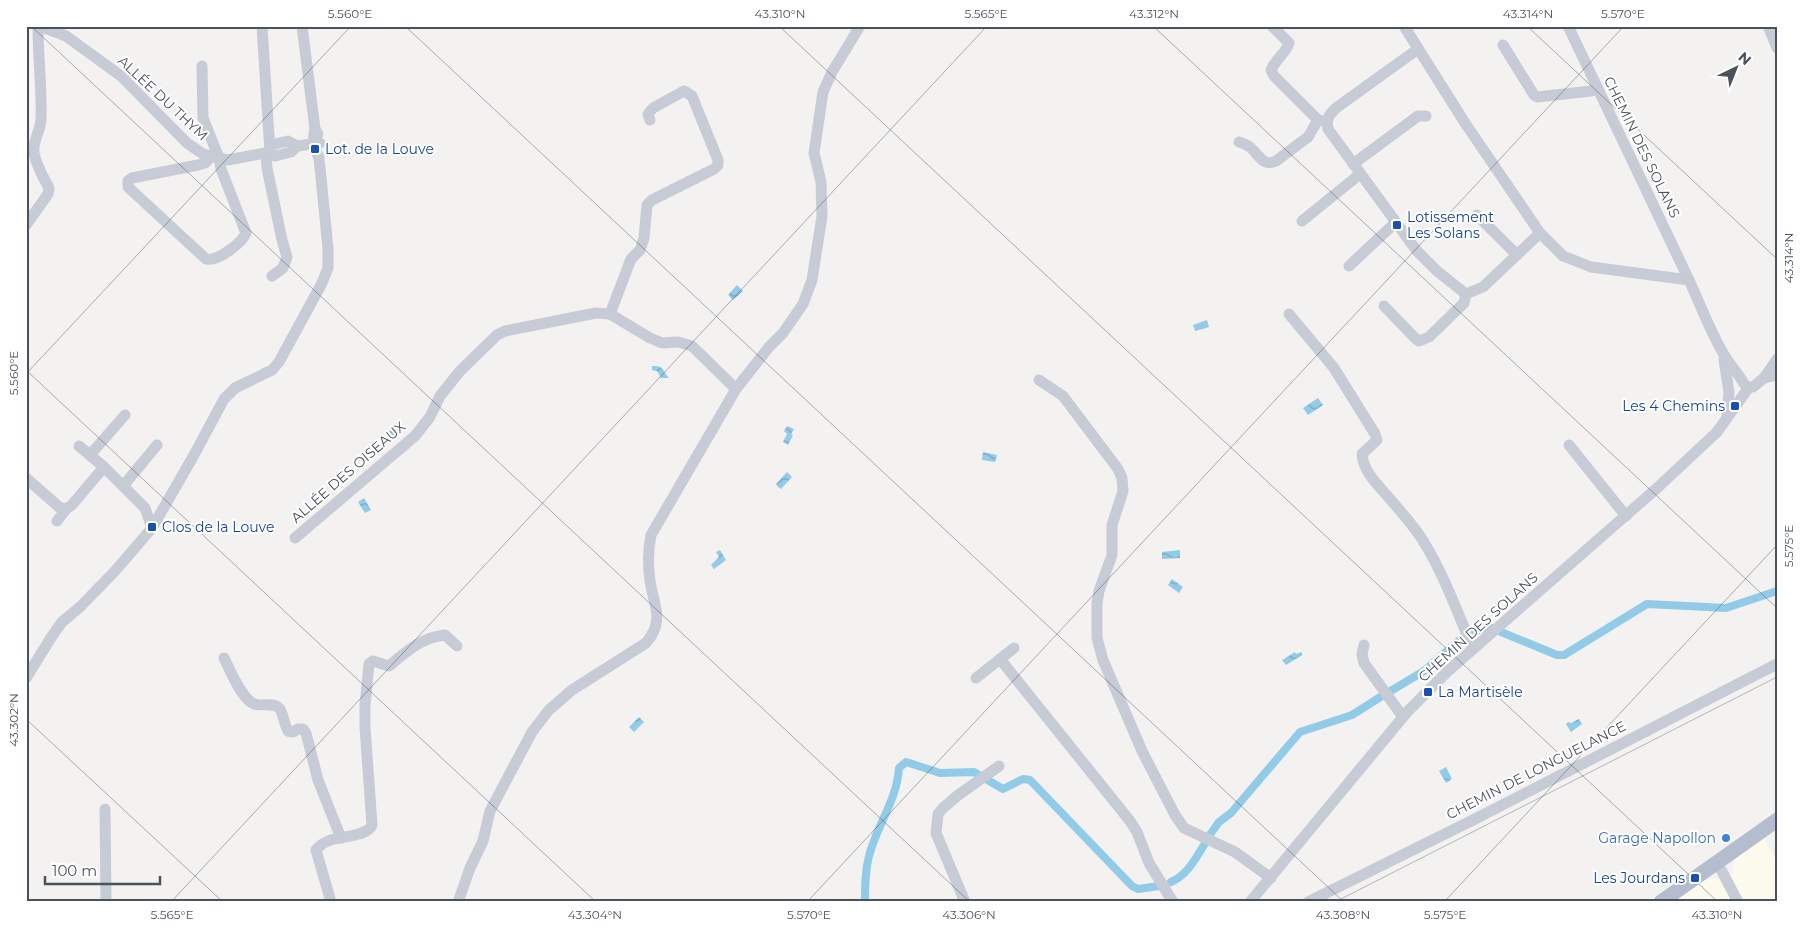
<svg xmlns="http://www.w3.org/2000/svg" width="1803" height="928" viewBox="0 0 1803 928" font-family="Montserrat,sans-serif">
	<style>
		.commercial { fill: #fcf9ed }
		.water { fill: url(#water-waves) }
		.lines { fill: none; stroke-linecap: round; stroke-linejoin: round }
		.canal { stroke: #92cbe8; stroke-width: 8 }
		.minor { stroke: #c6cbd5; stroke-width: 11 }
		.major { stroke: #b3bdce; stroke-width: 15 }
		.tram { stroke: #b4b5bb; stroke-width: 1 }
		.ticks { fill: none; stroke: #4a525e; stroke-width: 1; stroke-opacity: 0.45 }
		.transit-dot { fill: #1a4fb4; stroke: #fff; stroke-width: 2 }
		.shop-dot { fill: #3f7fe0; stroke: #fff; stroke-width: 2 }
		.labels { text-anchor: middle; stroke-width: 4; stroke-linejoin: round; paint-order: stroke }
		.street-label { font-size: 14px; fill: #4a525e; stroke: #fff }
		.transit-label { font-size: 14px; fill: #164399; stroke: #fff; text-anchor: start }
		.shop-label { font-size: 14px; fill: #366cbe; stroke: #fff; text-anchor: end }
		.neatline { fill: none; stroke: #4a525e; stroke-width: 2 }
		.ticks-label { font-size: 12px; text-anchor: middle; fill: #4a525e }
	</style>
	<defs>
		<pattern id="water-waves" width="16" height="10" patternUnits="userSpaceOnUse" patternTransform="scale(1.25)"><rect width="16" height="10" fill="#92cbe8"/><path d="M0 5q4-4 8 0t8 0" fill="none" stroke="#79a7bf"/></pattern>
	</defs>
	<rect width="100%" height="100%" fill="#f3f2f1"/>
	<polygon class="commercial" points="1763,836 1777,862 1777,902 1671,902 1701,880 1716,878 1720,882 1733,873 1732,867 1735,860 1742,852"/>
	<g class="water">
		<polygon points="737,285 743,291 733,300 728,295"/>
		<polygon points="1207,320 1209,327 1195,331 1193,325"/>
		<path d="M652 366C665 366 661 369 669 378H661L657 371 652 370Z"/>
		<polygon points="1318,398 1323,405 1308,415 1303,408"/>
		<polygon points="787,426 794,429 791,434 793,435 788,445 783,442 787,434 784,431"/>
		<polygon points="392,428 398,432 389,443 384,439"/>
		<polygon points="983,452 997,455 995,462 982,460"/>
		<polygon points="787,472 792,477 781,489 778,487 776,484"/>
		<polygon points="364,498 371,510 365,513 358,502"/>
		<polygon points="720,550 726,560 714,569 711,565 719,557 716,552"/>
		<polygon points="1180,550 1180,558 1162,559 1162,552"/>
		<polygon points="1172,579 1183,587 1179,593 1168,585"/>
		<polygon points="1295,652 1296,654 1302,652 1302,655 1286,665 1282,660"/>
		<polygon points="639,717 644,722 634,732 629,727"/>
		<polygon points="1579,719 1582,724 1571,732 1566,724 1568,722 1571,723"/>
		<polygon points="1446,767 1452,779 1446,783 1439,771"/>
	</g>
	<g class="lines">
		<g class="canal">
			<polyline points="1501,632 1557,655 1564,655 1647,604 1726,608 1777,591"/>
			<polyline points="1470,633 1485,628 1493,628"/>
			<polyline points="1389,692 1424,671 1464,636"/>
			<polyline points="1209,836 1219,822 1231,813 1300,732 1352,715 1382,696"/>
			<path d="M1171 882C1188 875 1196 857 1206 842"/>
			<path d="M865 902C865 886 865 871 869 856 877 825 897 800 899 768L906 762 940 773 974 772 1003 789 1023 779 1030 780 1132 886 1138 889 1159 886"/>
		</g>
		<g class="minor">
			<polyline points="262,26 270,152 275,156 291,152 297,146 320,143"/>
			<polyline points="302,26 315,129 318,134"/>
			<path d="M1272 26 1289 43C1286 53 1275 60 1271 70L1274 76 1318 120 1327 122"/>
			<polyline points="1568,26 1689,280"/>
			<polyline points="1768,26 1777,48"/>
			<polyline points="45,28 66,36 121,76 187,143 203,154 228,160 270,152"/>
			<polyline points="1503,45 1534,95 1537,97 1591,91 1598,89"/>
			<path d="M1418 49 1336 108C1329 115 1326 118 1328 129L1417 251 1437 271 1466 294 1483 287 1540 233"/>
			<path d="M202 66 203 118 219 158 221 169 246 233C242 243 217 262 206 259L128 187V181L132 178 198 165 205 163 211 157"/>
			<path d="M1239 142C1243 143 1247 145 1250 147 1259 155 1263 167 1276 161L1308 137 1318 120"/>
			<polyline points="270,145 288,141 297,146"/>
			<polyline points="266,153 267,168 282,240 287,257 283,268 272,276"/>
			<polyline points="1353,164 1418,116 1426,116"/>
			<polyline points="1477,215 1517,255"/>
			<polyline points="1302,221 1360,174"/>
			<path d="M26 225 48 194 49 188C43 177 36 165 34 153 32 141 41 131 41 119 42 88 38 57 38 26"/>
			<polyline points="1349,266 1395,223"/>
			<polyline points="1384,306 1415,338 1419,341 1429,337 1464,303 1466,294"/>
			<polyline points="610,314 631,259 640,250 644,238 647,205 652,200 714,169 718,165 718,160 692,96 684,91 653,108 648,114 650,120"/>
			<path d="M1289 314 1334 368 1375 434 1377 440 1362 454C1363 472 1379 486 1390 499 1402 513 1416 528 1425 544 1445 577 1458 614 1473 649"/>
			<polyline points="1724,360 1729,392 1727,416"/>
			<polyline points="1764,378 1777,359"/>
			<polyline points="1039,380 1063,396 1118,469 1122,478 1123,491 1112,525 1112,555 1099,591 1097,603 1097,638 1103,660 1142,751 1175,815 1184,828 1235,852 1271,878"/>
			<polyline points="1747,387 1753,387 1764,378 1777,375"/>
			<polyline points="1569,445 1626,516"/>
			<polyline points="79,446 104,467 145,508 152,528"/>
			<polyline points="90,455 125,415"/>
			<polyline points="26,478 59,507 64,509 71,506 104,467"/>
			<polyline points="124,485 157,445"/>
			<polyline points="57,521 67,508"/>
			<polyline points="295,538 415,436 430,417 440,396 460,371 497,335 505,331 596,313 610,314 650,338 662,343 678,342 692,346 736,389"/>
			<polyline points="1364,645 1362,654 1364,663 1403,717"/>
			<path d="M224 658C230 670 241 698 254 704 262 707 273 701 280 709 283 713 284 724 288 731L293 732 298 729H303L306 733 318 780 341 838C333 838 321 843 316 850L331 902"/>
			<polyline points="1000,659 1130,821 1137,832 1149,863 1173,902"/>
			<path d="M26 678 52 636 62 622 80 607 115 571 152 528 194 455 224 399 235 388 272 370 279 362 322 283 328 268V248L319 158C314 148 312 139 315 129"/>
			<polyline points="976,678 1014,648"/>
			<polyline points="105,809 106,902"/>
			<path d="M341 838C351 835 368 835 372 825L365 727V705L369 664 373 661 389 666C406 652 422 637 445 635L457 646"/>
			<polyline points="1717,862 1738,902"/>
			<path d="M458 902 470 868 483 841 490 811 532 732 549 710 572 690 646 643C665 621 654 606 650 581 648 566 648 549 651 535L736 389 769 347 783 333 803 304 812 280 822 216 821 182 814 153 823 92 832 72 860 26"/>
			<polyline points="965,902 936,833 938,814 943,808 957,796 999,766"/>
			<path d="M1250 902 1408 711 1448 671 1656 489 1717 432 1747 390C1746 383 1731 366 1726 358 1711 334 1701 306 1689 280L1591 267 1563 256 1540 233 1465 123 1404 26"/>
			<polyline points="1308,902 1475,819 1777,664"/>
		</g>
		<polyline class="major" points="1661,902 1777,820"/>
		<polyline class="tram" points="1335,902 1777,677"/>
	</g>
	<path class="ticks" d="M31 26 970 902M405 26 1344 902M779 26 1718 902M1153 26 1777 608M1527 26 1777 259M26 370 596 902M26 374 351 26M26 719 223 902M171 902 987 26M807 902 1624 26M1444 902 1777 545"/>
	<g class="transit-dot">
		<rect x="310" y="144" width="10" height="10" rx="2.5"/>
		<rect x="1392" y="220" width="10" height="10" rx="2.5"/>
		<rect x="1730" y="401" width="10" height="10" rx="2.5"/>
		<rect x="147" y="522" width="10" height="10" rx="2.5"/>
		<rect x="1423" y="687" width="10" height="10" rx="2.5"/>
		<rect x="1690" y="873" width="10" height="10" rx="2.5"/>
	</g>
	<circle class="shop-dot" cx="1726" cy="838" r="5"/>
	<g class="labels">
		<g class="street-label">
			<text transform="translate(163 98) rotate(43)" y="5">ALLÉE DU THYM</text>
			<text transform="translate(1642 147) rotate(64)" y="5">CHEMIN DES SOLANS</text>
			<text transform="translate(348 472) rotate(-41)" y="5">ALLÉE DES OISEAUX</text>
			<text transform="translate(1478 627) rotate(-42)" y="5">CHEMIN DES SOLANS</text>
			<text transform="translate(1536 770) rotate(-27)" y="5">CHEMIN DE LONGUELANCE</text>
		</g>
		<g class="transit-label">
			<text x="325" y="154">Lot. de la Louve</text>
			<text x="1407" y="222">Lotissement<tspan x="1407" dy="16">Les Solans</tspan></text>
			<text x="1725" y="411" text-anchor="end">Les 4 Chemins</text>
			<text x="162" y="532">Clos de la Louve</text>
			<text x="1438" y="697">La Martisèle</text>
			<text x="1685" y="883" text-anchor="end">Les Jourdans</text>
		</g>
		<g class="shop-label">
			<text x="1716" y="843">Garage Napollon</text>
		</g>
	</g>
	<rect width="1803" height="928" fill="none" stroke="#ffffff" stroke-width="55"/>
	<g transform="translate(1736 68) rotate(43)" stroke="#ffffff" stroke-width="4" paint-order="stroke">
	<path d="M0-4L9 19L0 12L-9 19Z" fill="#4a525e"/>
	<text y="-8" font-size="14" font-weight="bold" text-anchor="middle" fill="#4a525e">N</text>
	</g>
	<path d="M45 876v8h115v-8" fill="none" stroke="#4a525e" stroke-width="2.5"/>
	<text x="52" y="876" font-size="15" fill="#4a525e" stroke="#ffffff" stroke-width="4" paint-order="stroke">100 m</text>
	<rect x="28" y="28" width="1748" height="872" class="neatline"/>
	<g class="ticks-label">
		<text x="350" y="18">5.560°E</text>
		<text x="780" y="18">43.310°N</text>
		<text x="986" y="18">5.565°E</text>
		<text x="1154" y="18">43.312°N</text>
		<text x="1528" y="18">43.314°N</text>
		<text x="1623" y="18">5.570°E</text>
		<text transform="translate(1789 258) rotate(-90)" y="4">43.314°N</text>
		<text transform="translate(14 373) rotate(-90)" y="4">5.560°E</text>
		<text transform="translate(1789 546) rotate(-90)" y="4">5.575°E</text>
		<text transform="translate(14 720) rotate(-90)" y="4">43.302°N</text>
		<text x="172" y="919">5.565°E</text>
		<text x="595" y="919">43.304°N</text>
		<text x="809" y="919">5.570°E</text>
		<text x="969" y="919">43.306°N</text>
		<text x="1343" y="919">43.308°N</text>
		<text x="1445" y="919">5.575°E</text>
		<text x="1717" y="919">43.310°N</text>
	</g>
</svg>
